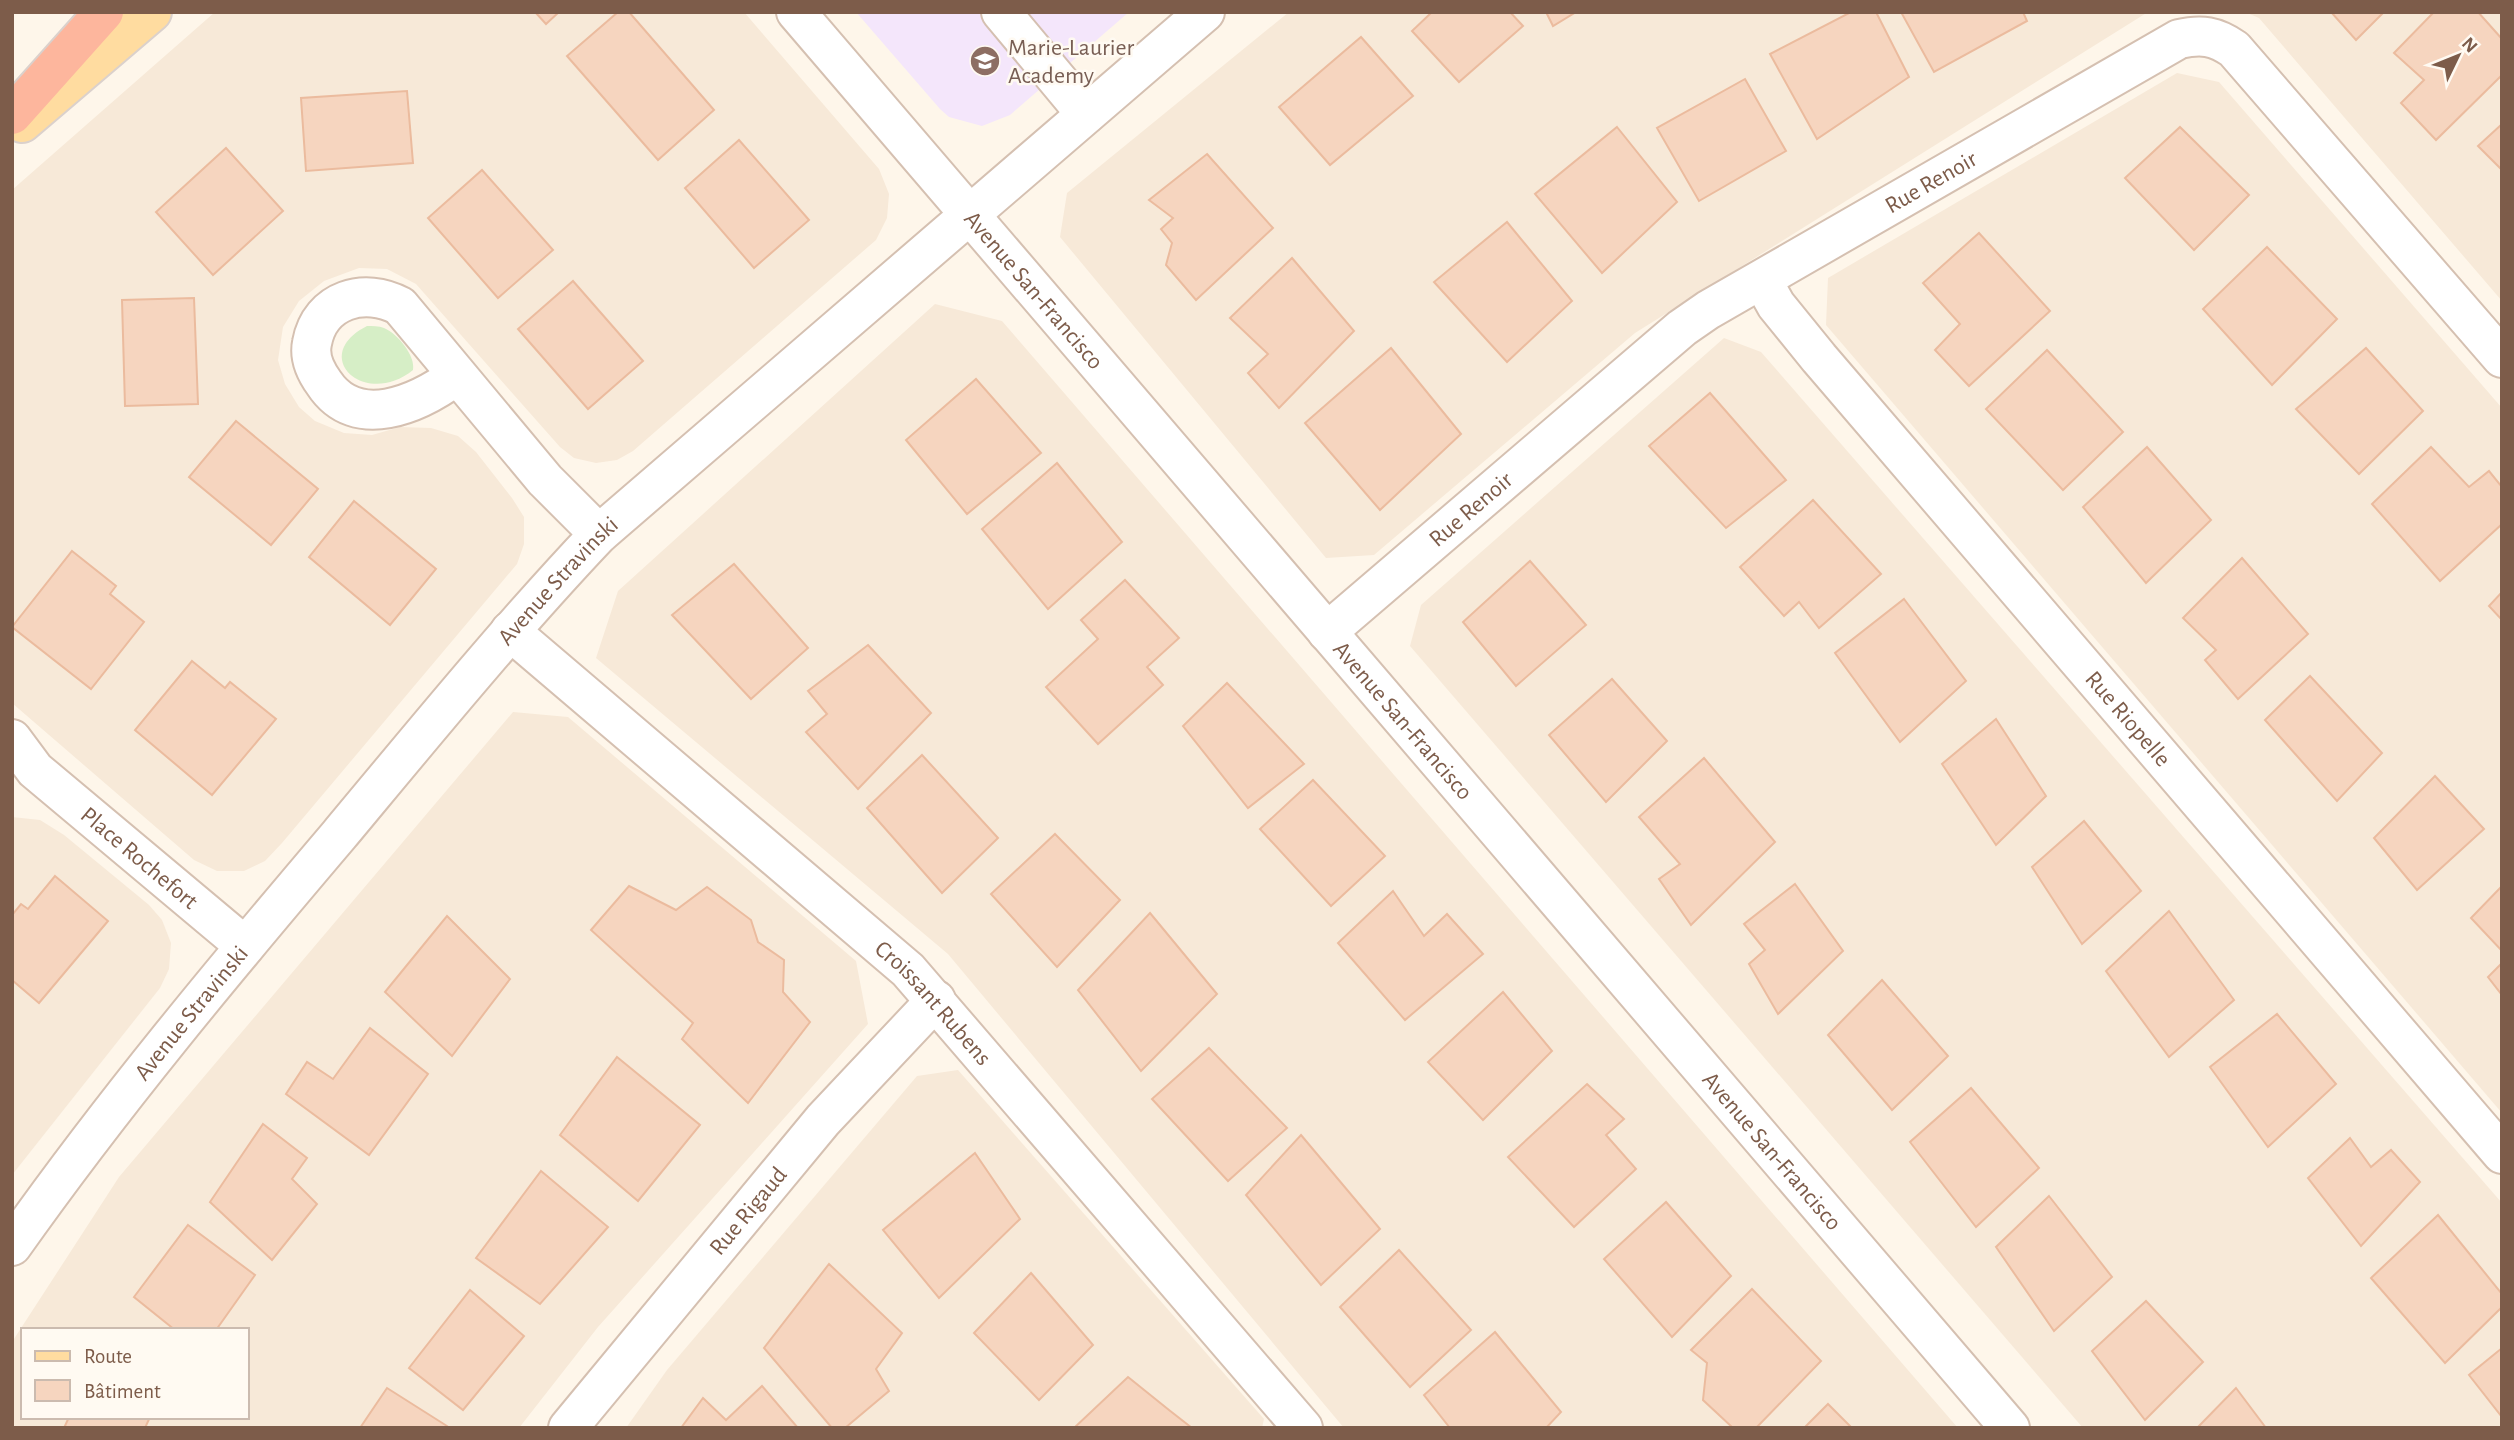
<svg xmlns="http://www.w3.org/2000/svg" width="2514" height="1440" viewBox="0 0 2514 1440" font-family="'Alegreya Sans',sans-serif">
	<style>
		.residential { fill: #f7e9d8; fill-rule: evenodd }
		.education { fill: #f4e6fb }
		.green { fill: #d6eec6 }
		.building { fill: #f6d5bf; stroke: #ebbb9e; stroke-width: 2 }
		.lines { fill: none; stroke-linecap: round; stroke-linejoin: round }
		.minor-casing { stroke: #d5c0b1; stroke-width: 42 }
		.major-casing { stroke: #dbd1cc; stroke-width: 42 }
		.highway-casing { stroke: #dbd1cc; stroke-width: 42 }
		.minor { stroke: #fff; stroke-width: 38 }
		.major { stroke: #ffdca0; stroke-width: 38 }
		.highway { stroke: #fdb69d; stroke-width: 38 }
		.labels { text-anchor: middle; stroke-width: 5; stroke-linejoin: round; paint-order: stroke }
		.education-label { font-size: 24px; fill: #785e54; stroke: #fffaf2; text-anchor: start }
		.street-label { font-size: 24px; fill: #7d5c4a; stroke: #fffaf2 }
	</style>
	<rect width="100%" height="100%" fill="#fef6ea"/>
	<g class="residential">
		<polygon points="215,12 744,12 879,169 889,194 887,218 876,240 633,451 617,460 596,463 574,458 560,447 416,284 387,269 359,268 324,281 299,301 283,327 278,360 285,384 299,407 315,421 344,433 372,435 400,427 431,428 458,436 476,452 512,498 524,517 524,544 517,564 282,843 265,861 244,871 217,871 194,860 12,703 12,190"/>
		<polygon points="1289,12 2148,12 1635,333 1374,555 1326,558 1060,237 1067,193"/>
		<polygon points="2245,12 2502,12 2502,301 2259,18"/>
		<polygon points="2177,73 2219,82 2502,408 2502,1113 1826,325 1828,278"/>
		<polygon points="935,304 1002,321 1958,1428 1344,1428 948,954 596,658 618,591"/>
		<polygon points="1724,338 1761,352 2502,1203 2502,1428 2083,1428 1410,646 1421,605"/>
		<path d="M513 712 568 717 856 961 868 1024 598 1327 519 1428H12V1342L119 1177ZM23 1330H247V1417H23Z"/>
		<polygon points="12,817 40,820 64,835 149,905 162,920 171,943 169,969 160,988 12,1175"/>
		<polygon points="958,1070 1264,1419 1262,1428 626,1428 667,1370 917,1076"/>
	</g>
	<polygon class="education" points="856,12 1129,12 1010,115 982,126 949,117 940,109"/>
	<path class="green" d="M367 326C372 326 379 326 384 328 397 333 416 356 413 370 365 409 308 356 367 326Z"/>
	<g class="building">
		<polygon points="535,12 559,12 546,24"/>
		<polygon points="618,12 629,12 714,110 658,160 567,56"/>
		<polygon points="1432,12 1510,12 1523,26 1459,82 1412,31"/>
		<polygon points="1546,12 1576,12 1553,26"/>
		<polygon points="1851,12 1876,12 1909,77 1817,139 1770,54"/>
		<polygon points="1901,12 2023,12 2027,21 1934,72"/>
		<polygon points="2331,12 2384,12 2356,40"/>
		<polygon points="2434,12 2478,12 2502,39 2502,75 2436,140 2401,103 2424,80 2394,53"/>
		<polygon points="1361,37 1413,96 1330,165 1279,107"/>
		<polygon points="1745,79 1786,151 1699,201 1657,128"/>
		<polygon points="407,91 413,163 306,171 301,98"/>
		<polygon points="2502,124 2502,170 2478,146"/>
		<polygon points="1617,127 1677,202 1602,273 1535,194"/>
		<polygon points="2180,127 2249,195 2194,250 2125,178"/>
		<polygon points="739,140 809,220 754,268 685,188"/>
		<polygon points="226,148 283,211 213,275 156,212"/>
		<polygon points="1207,154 1273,228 1196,300 1166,265 1172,243 1161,229 1173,218 1149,200"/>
		<polygon points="482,170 553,250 498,298 428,218"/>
		<polygon points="1507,222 1572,301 1507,362 1434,282"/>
		<polygon points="1979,233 2050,311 1969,386 1935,350 1960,324 1923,283"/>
		<polygon points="2267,247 2337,319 2272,385 2203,309"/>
		<polygon points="1292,258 1354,331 1279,408 1248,373 1268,354 1230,318"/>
		<polygon points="573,281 643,361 588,409 518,329"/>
		<polygon points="194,298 198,404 125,406 122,300"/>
		<polygon points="1391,348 1461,434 1380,510 1305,423"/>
		<polygon points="2366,348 2423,411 2359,474 2296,409"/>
		<polygon points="2047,350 2123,432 2063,490 1986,409"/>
		<polygon points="976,379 1041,453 967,514 906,440"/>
		<polygon points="1710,393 1786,480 1726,528 1649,446"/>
		<polygon points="236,421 318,489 271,545 189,477"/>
		<polygon points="2147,447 2211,520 2146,583 2083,507"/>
		<polygon points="2431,447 2469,487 2489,471 2502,487 2502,524 2440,581 2372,504"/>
		<polygon points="1057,463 1122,542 1048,609 982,529"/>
		<polygon points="1813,500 1881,574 1819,628 1799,602 1784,616 1740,567"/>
		<polygon points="354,501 436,569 390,625 309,557"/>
		<polygon points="72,551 116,586 110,594 144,622 91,689 12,627"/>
		<polygon points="2242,558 2308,634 2238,699 2205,660 2216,650 2183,618"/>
		<polygon points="1530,561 1586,625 1516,686 1463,622"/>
		<polygon points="734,564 808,648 751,699 672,615"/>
		<polygon points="1125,580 1179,638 1147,667 1163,685 1098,744 1046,687 1098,639 1081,620"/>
		<polygon points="2502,592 2502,620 2489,606"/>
		<polygon points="1904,599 1966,681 1900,742 1835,653"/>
		<polygon points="868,645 931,713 858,789 806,732 827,714 808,691"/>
		<polygon points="192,661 225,688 230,682 276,719 212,795 135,730"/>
		<polygon points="2310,676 2382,753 2337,801 2265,720"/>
		<polygon points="1612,679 1667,741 1606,802 1549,735"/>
		<polygon points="1227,683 1304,764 1248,808 1183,726"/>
		<polygon points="1996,719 2046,796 1996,845 1942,764"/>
		<polygon points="922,755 998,838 942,893 867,808"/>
		<polygon points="1704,758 1775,842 1691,925 1659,879 1680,864 1639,817"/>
		<polygon points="2435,776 2484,829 2417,890 2374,838"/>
		<polygon points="1313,780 1385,856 1331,906 1260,829"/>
		<polygon points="2084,821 2141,891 2082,944 2032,867"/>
		<polygon points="1055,834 1120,900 1057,967 991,894"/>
		<polygon points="55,876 108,921 39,1003 12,980 12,915 21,904 28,909"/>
		<polygon points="1795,884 1843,951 1778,1014 1749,964 1765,950 1744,924"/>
		<polygon points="629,886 676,910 707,887 751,920 758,942 784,960 783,992 810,1022 748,1103 682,1039 693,1023 591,930"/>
		<polygon points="2502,886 2502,951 2471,918"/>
		<polygon points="1393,891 1424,936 1447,914 1483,954 1405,1020 1338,943"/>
		<polygon points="2169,911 2234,1000 2169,1057 2106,971"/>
		<polygon points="1150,913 1217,994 1141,1071 1078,990"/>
		<polygon points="447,916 510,979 452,1056 385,992"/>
		<polygon points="2502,963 2502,995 2488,977"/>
		<polygon points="1882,980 1948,1056 1892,1110 1828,1035"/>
		<polygon points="1503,992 1552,1051 1483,1120 1428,1062"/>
		<polygon points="2277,1014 2336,1084 2268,1147 2210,1067"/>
		<polygon points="370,1028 428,1074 369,1155 286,1094 307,1062 333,1079"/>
		<polygon points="1209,1048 1287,1128 1228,1181 1152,1099"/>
		<polygon points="617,1057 700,1125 638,1201 560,1135"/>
		<polygon points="1587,1084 1624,1119 1606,1135 1636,1169 1574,1227 1508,1157"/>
		<polygon points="1971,1088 2039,1168 1976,1227 1910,1142"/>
		<polygon points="263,1124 307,1158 292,1179 317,1204 272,1260 210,1202"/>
		<polygon points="1301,1135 1380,1229 1321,1285 1246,1195"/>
		<polygon points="2350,1138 2371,1167 2391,1150 2420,1182 2361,1246 2308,1178"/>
		<polygon points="975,1153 1020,1219 939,1298 883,1230"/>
		<polygon points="541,1171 608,1227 540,1304 476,1258"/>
		<polygon points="2049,1196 2112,1277 2054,1331 1996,1247"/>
		<polygon points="1666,1202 1731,1276 1672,1337 1604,1259"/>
		<polygon points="2438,1215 2502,1294 2502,1307 2445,1363 2371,1278"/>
		<polygon points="188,1225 255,1275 216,1330 175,1330 134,1297"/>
		<polygon points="1399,1250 1471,1330 1410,1387 1340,1307"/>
		<polygon points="829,1264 902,1333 876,1369 889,1391 845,1428 832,1428 764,1348"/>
		<polygon points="1031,1273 1093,1345 1039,1400 974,1333"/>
		<polygon points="1752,1289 1821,1361 1756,1428 1733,1428 1703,1400 1707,1363 1691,1350"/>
		<polygon points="470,1290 524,1336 463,1410 409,1368"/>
		<polygon points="2146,1301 2203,1362 2145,1420 2092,1351"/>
		<polygon points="1495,1332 1561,1412 1546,1428 1450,1428 1424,1395"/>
		<polygon points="2502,1348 2502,1417 2469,1375"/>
		<polygon points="1128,1377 1169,1410 1192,1428 1074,1428"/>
		<polygon points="762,1386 798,1428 681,1428 703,1398 726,1420"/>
		<polygon points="387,1388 447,1426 446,1428 360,1428"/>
		<polygon points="2236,1388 2266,1428 2197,1428"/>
		<polygon points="1828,1404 1852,1428 1804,1428"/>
		<polygon points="69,1417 150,1417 145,1428 64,1428"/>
	</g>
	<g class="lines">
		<g class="minor-casing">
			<g id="minor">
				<path id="s1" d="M796 12 2010 1428"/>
				<polyline points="1001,12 1086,114"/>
				<path id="s2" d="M1762 280 1776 305 1819 358 2502 1154"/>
				<path d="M456 376C418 404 356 432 324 383 316 372 309 357 312 343 320 299 365 287 400 306L545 480 599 534"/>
				<path id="s3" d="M510 631 908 970 1303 1428"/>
				<path id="s4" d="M1327 632 1682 328 1708 310 2179 39C2202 34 2215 36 2234 49L2502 358"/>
				<path id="s5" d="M12 739 35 770 245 946"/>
				<path id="s6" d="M12 1246C113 1103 226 968 339 835 424 733 508 630 599 534L1205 12"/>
				<path id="s7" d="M568 1428 823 1120 936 1000"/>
			</g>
		</g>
		<g class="major-casing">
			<polyline id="major" points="22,123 152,12"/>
		</g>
		<g class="highway-casing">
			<polyline id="highway" points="12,115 104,12"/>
		</g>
		<use href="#minor" class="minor"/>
		<use href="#major" class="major"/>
		<use href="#highway" class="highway"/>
	</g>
	<defs>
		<g id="school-disc" transform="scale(1.575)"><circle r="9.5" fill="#8d6e63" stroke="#fffaf2"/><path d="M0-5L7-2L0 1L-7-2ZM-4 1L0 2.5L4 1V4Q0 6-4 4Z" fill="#fff"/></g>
	</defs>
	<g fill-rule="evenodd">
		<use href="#school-disc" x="985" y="61"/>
	</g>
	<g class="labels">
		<g class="education-label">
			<text x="1008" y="55">Marie-Laurier<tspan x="1008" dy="28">Academy</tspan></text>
		</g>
		<g class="street-label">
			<text dy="8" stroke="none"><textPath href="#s4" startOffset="756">Rue Renoir</textPath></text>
			<text dy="8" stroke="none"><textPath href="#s1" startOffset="366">Avenue San-Francisco</textPath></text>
			<text dy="8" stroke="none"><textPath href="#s4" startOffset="189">Rue Renoir</textPath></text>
			<text dy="8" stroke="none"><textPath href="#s6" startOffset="861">Avenue Stravinski</textPath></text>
			<text dy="8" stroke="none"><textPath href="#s2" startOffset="572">Rue Riopelle</textPath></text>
			<text dy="8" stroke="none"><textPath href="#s1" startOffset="933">Avenue San-Francisco</textPath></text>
			<text dy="8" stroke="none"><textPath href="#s5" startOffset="175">Place Rochefort</textPath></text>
			<text dy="8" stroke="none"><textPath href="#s3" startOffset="564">Croissant Rubens</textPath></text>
			<text dy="8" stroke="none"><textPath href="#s6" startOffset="294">Avenue Stravinski</textPath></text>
			<text dy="8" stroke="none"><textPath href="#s1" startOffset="1500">Avenue San-Francisco</textPath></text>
			<text dy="8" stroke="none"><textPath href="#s7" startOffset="282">Rue Rigaud</textPath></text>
		</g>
	</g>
	<rect width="2514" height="1440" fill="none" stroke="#7d5c4a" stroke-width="28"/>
	<rect x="21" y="1328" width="228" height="91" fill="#fffaf2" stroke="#cbbbaf" stroke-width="2"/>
	<rect x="35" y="1351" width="35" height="10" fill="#ffdca0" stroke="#cbbbaf" stroke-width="2"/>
	<text x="84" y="1363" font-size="21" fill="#7d5c4a">Route</text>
	<rect x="35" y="1380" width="35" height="21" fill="#f6d5bf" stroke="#cbbbaf" stroke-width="2"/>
	<text x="84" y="1398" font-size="21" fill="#7d5c4a">Bâtiment</text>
	<g transform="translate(2458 56) rotate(47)" stroke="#fffaf2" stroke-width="5" paint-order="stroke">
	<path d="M0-5L12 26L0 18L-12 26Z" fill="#7d5c4a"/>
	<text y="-10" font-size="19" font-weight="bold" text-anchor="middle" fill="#7d5c4a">N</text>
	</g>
</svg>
